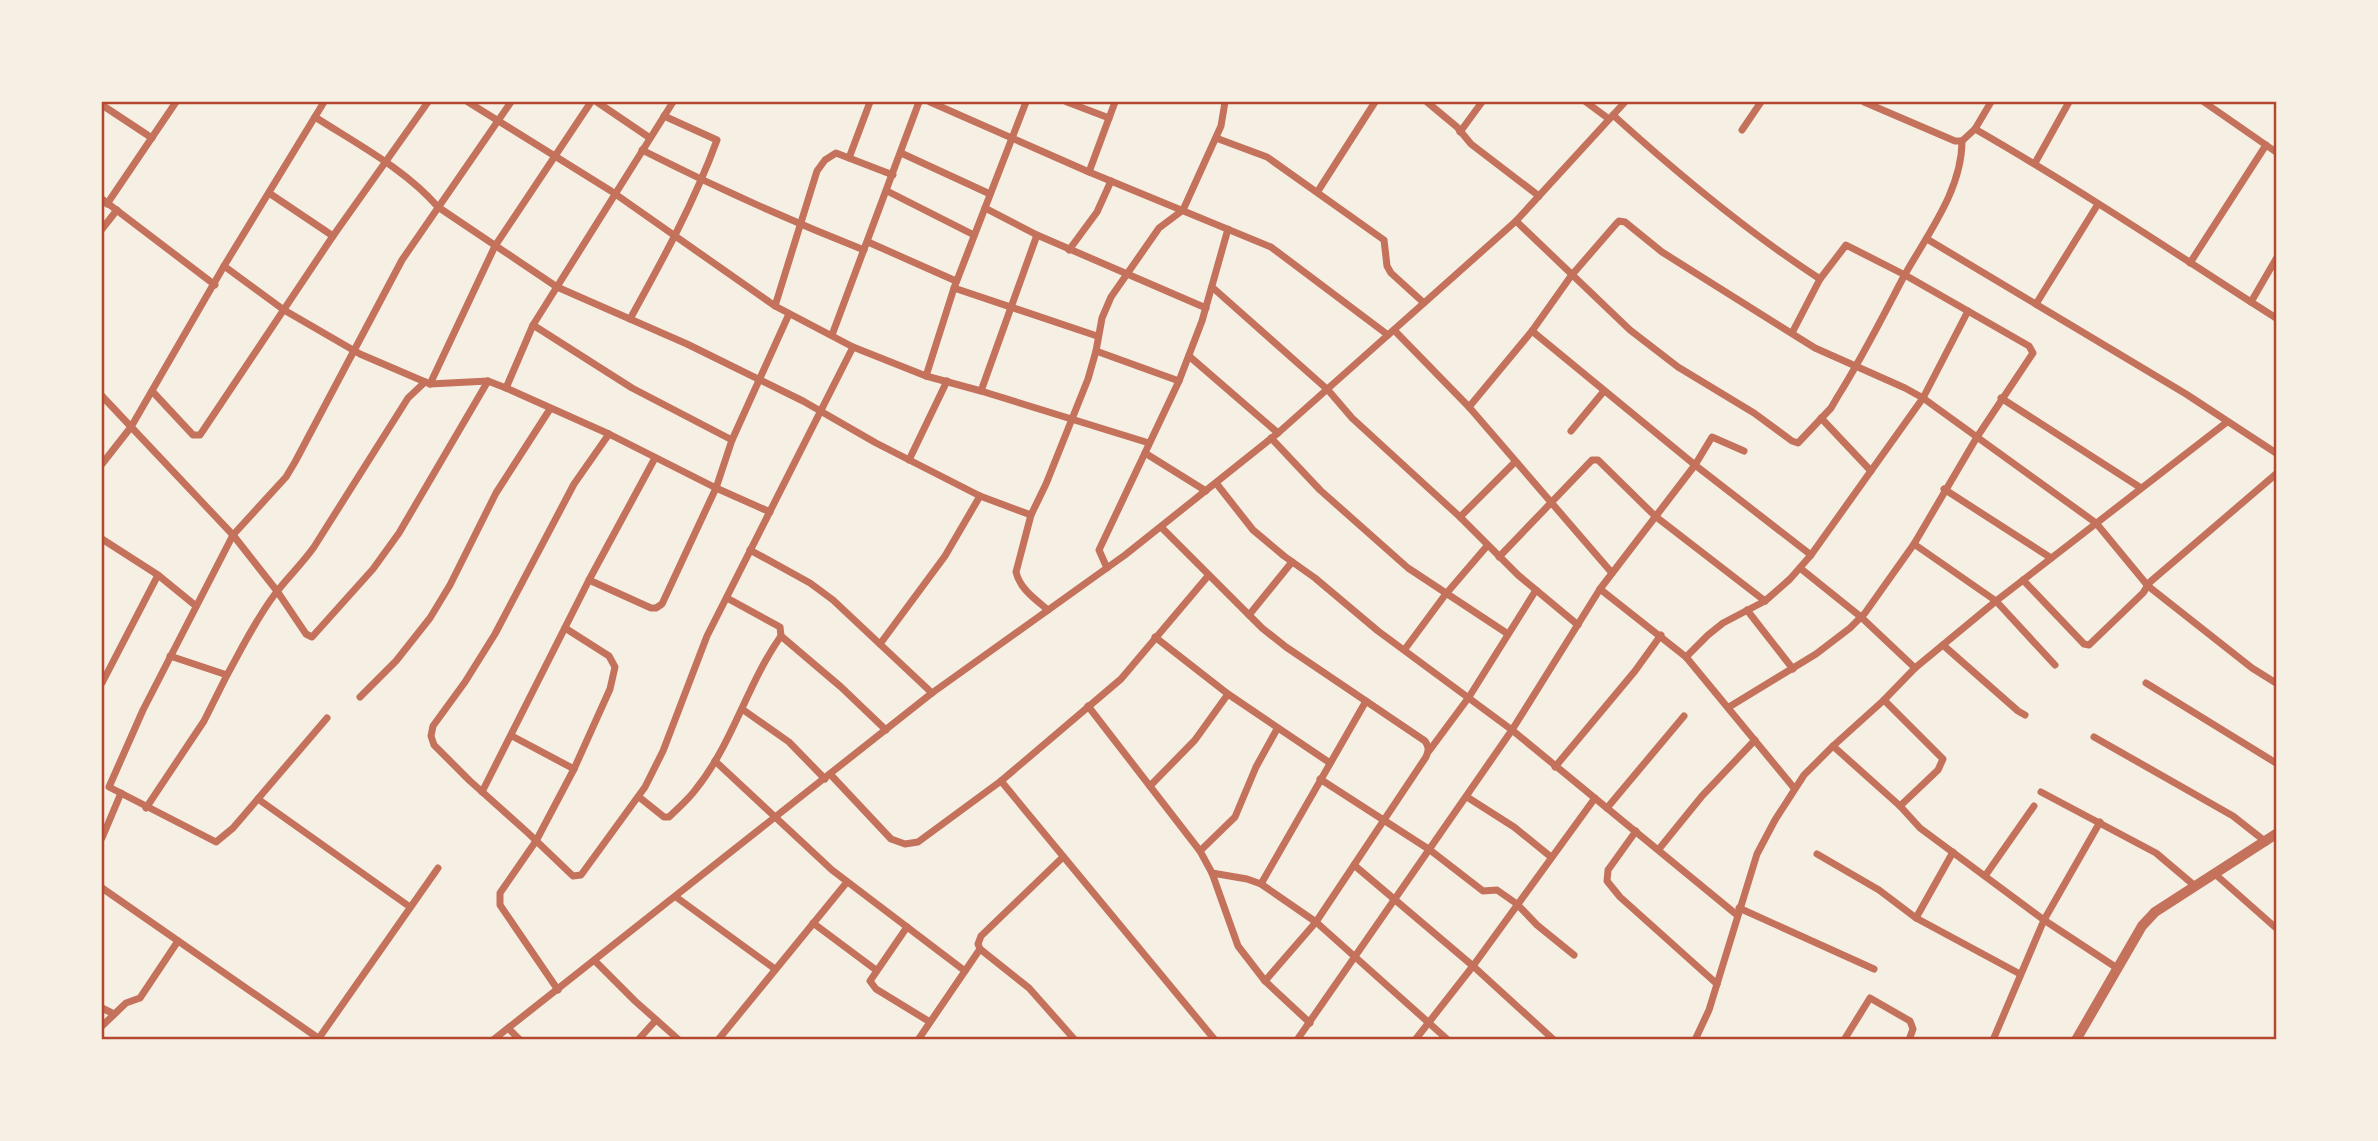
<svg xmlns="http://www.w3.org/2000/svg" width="2378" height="1141" viewBox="0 0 2378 1141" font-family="Signika,sans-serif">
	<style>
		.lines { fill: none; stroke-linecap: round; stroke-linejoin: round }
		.minor { stroke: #c5725c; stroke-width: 7 }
		.tertiary { stroke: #c5725c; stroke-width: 10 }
		.neatline { fill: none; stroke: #b5482f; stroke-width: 2.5 }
	</style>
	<rect width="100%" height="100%" fill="#f6efe4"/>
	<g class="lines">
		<g class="minor">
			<polyline points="468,102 611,191 775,306 853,347 926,376 981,391 1149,443"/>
			<polyline points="597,102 650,138"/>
			<polyline points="930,102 1089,172 1271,247 1388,335"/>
			<polyline points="1067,102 1109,118"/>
			<polyline points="1427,102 1457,127 1471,144 1539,196"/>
			<polyline points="1586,102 1609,119"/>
			<polyline points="1864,102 1955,141 1962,141 1975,129 1991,102"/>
			<polyline points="2204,102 2276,152"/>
			<polyline points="102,105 152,138"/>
			<path d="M1613 115C1678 174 1746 231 1820 279"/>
			<path d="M315 117C357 144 405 169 438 207L557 287 687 344 803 401 876 443 980 496 1031 515"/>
			<path d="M1975 129C2069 183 2160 243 2251 302"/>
			<polyline points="1742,130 1761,102"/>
			<polyline points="1460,132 1482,102"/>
			<polyline points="1216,138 1267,157 1384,240 1387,266 1391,273 1424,303"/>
			<path d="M642 150C715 187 788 220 864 250"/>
			<polyline points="901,153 990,194"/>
			<polyline points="849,158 870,102"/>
			<polyline points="2035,163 2069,102"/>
			<polyline points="1089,172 1115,102"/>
			<polyline points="887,191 974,235"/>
			<polyline points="1318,191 1375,102"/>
			<polyline points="269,193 333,236"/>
			<polyline points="102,199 215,285"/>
			<polyline points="107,204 176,102"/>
			<polyline points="985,208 1037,235"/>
			<path d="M1516 221 1630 330 1678 367 1754 413 1792 441 1798 443 1831 408 1838 396C1862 358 1882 318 1903 278 1926 236 1962 191 1962 141"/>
			<polyline points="102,229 117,210"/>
			<polyline points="1927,239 2186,394 2276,453"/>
			<polyline points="868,242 956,281"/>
			<polyline points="1069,250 1097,212 1111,181"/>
			<polyline points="2276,259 2251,302 2276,318"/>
			<polyline points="2190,263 2266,145"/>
			<polyline points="224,266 284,310 360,354 430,384 488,381 506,388 609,434 716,488 770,512"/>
			<polyline points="1212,287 1328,390 1352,418 1460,517 1518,575 1578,625"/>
			<polyline points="954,288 1097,336"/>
			<polyline points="2036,304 2098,204"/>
			<polyline points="775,306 817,171 825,160 836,153 893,175"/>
			<path d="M630 319C662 261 694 203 717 140L664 116"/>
			<polyline points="533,325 632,388 732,440"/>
			<polyline points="1394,330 1469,407 1612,573"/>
			<polyline points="1532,331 1695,465 1811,555"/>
			<polyline points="832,335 919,102"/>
			<polyline points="1096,351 1179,381"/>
			<polyline points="1189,356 1278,433"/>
			<polyline points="926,376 954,288 1026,102"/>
			<polyline points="430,384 495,246 591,102"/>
			<polyline points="506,388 533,325 673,102"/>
			<polyline points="152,391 193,435 200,435 333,236 428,102"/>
			<polyline points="981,391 1037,235 1206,308"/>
			<polyline points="102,396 233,535 277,591 306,634 312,637 373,569 399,533 488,381"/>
			<polyline points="2001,398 2141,488"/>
			<polyline points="1469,407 1532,331 1571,276 1616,224 1619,221 1625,222 1662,252 1815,348 1905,388 1923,398 2096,523 2148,586 2252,668 2276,683"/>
			<polyline points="1821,418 1871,471"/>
			<polyline points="1571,431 1604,391"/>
			<polyline points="609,434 574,484 495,634 465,682 433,726 431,736 434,745 470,781 527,832 573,876 581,875 645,787 663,751 707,636 853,347"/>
			<polyline points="1271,438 1320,490 1408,568 1508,634"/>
			<polyline points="1145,453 1206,491"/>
			<polyline points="909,460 947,381"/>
			<polyline points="102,464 131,427 224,266 324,102"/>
			<polyline points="1216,483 1253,530 1284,556 1315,578 1378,631 1512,730 1737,915"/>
			<polyline points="1944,489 2051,558"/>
			<polyline points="1460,517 1515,462"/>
			<path d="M1161 527 1262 628 1286 647 1425 741C1429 747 1429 750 1426 757L1316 922 1265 981"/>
			<polyline points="102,539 158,575 196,606"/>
			<polyline points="1914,544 1996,601 2055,665"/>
			<polyline points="750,550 810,583 833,600 932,693"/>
			<polyline points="1499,557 1592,460 1598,460 1655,516 1765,601"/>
			<polyline points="1107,568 1099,550 1179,381 1202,321 1228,229"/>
			<polyline points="1800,568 1861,617 1915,668"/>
			<polyline points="589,580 651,608 656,608 662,604 716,488 732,440 789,314"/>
			<polyline points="2023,580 2084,644 2089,645 2143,593 2150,582 2276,474"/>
			<polyline points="1600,589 1686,657 1794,788"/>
			<path d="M1048 610C1035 599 1020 589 1016 572L1031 515 1046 484 1088 379 1096 351 1102 318 1111 297 1159 228 1183 210 1221 126 1225 102"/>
			<polyline points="1747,610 1793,669"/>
			<polyline points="1249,615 1292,562"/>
			<polyline points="781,636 841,687 886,730"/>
			<polyline points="1155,637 1228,694 1330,763"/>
			<polyline points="880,644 945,556 980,496"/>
			<polyline points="1943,645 2018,711 2025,715"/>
			<polyline points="1405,649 1445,595 1487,546"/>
			<path d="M170 656 227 675C242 648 256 619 275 594 287 578 302 564 314 547L408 398 425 382"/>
			<polyline points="1686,657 1708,635 1723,623 1765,601 1790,579 1811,555 1923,398 1968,311"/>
			<polyline points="102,683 158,575"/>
			<polyline points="2146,683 2276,763"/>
			<polyline points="360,697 396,661 430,618 450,585 496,493 550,409"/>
			<polyline points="1884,700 1943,759 1938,770 1900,806"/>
			<polyline points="1088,706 1200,851 1212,873 1238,946 1265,981 1310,1023"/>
			<polyline points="1729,707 1816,654 1850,628 1865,613 1914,544 1977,437 2033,353 2029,346 1905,275 1846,245 1820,279 1792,333"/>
			<polyline points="742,709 789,742 825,779"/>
			<polyline points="327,718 233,828 216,842 109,787 143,710 233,535 286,477 295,462 402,260 511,102"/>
			<polyline points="512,736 574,769"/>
			<polyline points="2094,737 2233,816 2266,842"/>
			<polyline points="1833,746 1900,806 1920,828 2044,920 2117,968"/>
			<polyline points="1429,751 1469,697 1536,590"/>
			<polyline points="715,761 832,870 965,971"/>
			<polyline points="1555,767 1635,671 1661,635"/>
			<polyline points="830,774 891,839 905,844 918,842 1001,781 1121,679 1208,576"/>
			<polyline points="1320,779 1430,850 1483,891 1497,890 1517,904 1537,925 1574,955"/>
			<polyline points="1001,781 1215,1040"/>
			<polyline points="1150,786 1195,740 1228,694"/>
			<polyline points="482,792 589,580 655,458"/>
			<polyline points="2041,792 2156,853 2195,886"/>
			<path d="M639 797 664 817H669C678 808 689 799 696 789 733 743 747 684 781 636L780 627 727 598"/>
			<polyline points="1467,797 1514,827 1551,857"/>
			<polyline points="258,799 410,907"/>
			<polyline points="146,808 204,721 227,675"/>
			<polyline points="1607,808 1684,716"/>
			<polyline points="1636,831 1608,870 1607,881 1620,897 1717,984"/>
			<polyline points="102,838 121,793"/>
			<polyline points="1659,849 1702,796 1755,740"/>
			<polyline points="1200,851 1235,817 1256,767 1277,729"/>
			<polyline points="1817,854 1879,890 1916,918 2020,974"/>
			<polyline points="1354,865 1473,966 1554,1040"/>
			<polyline points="1212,873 1247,879 1261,884 1316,922 1448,1040"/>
			<polyline points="2215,874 2276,928"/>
			<polyline points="1985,876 2034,806"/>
			<polyline points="1261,884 1366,701"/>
			<polyline points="102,888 321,1040"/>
			<polyline points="676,897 775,969"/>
			<polyline points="1739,908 1874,969"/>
			<polyline points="1916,918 1953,852"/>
			<polyline points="813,923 876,970"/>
			<polyline points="907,927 870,981 876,989 930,1022"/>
			<polyline points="980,949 1029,988 1075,1040"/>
			<polyline points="595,961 635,1001 679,1040"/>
			<polyline points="558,990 500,905 500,893 536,841 574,769 610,689 615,667 609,656 565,628"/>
			<polyline points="102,1008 114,1014"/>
			<polyline points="102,1026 126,1003 140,998 178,941"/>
			<polyline points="509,1029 520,1040"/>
			<polyline points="319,1038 438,868"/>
			<polyline points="493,1040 932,693 1125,555 1278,433 1516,221 1625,102"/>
			<polyline points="638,1040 656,1020"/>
			<polyline points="718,1040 847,882"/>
			<polyline points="918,1040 980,949 978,944 981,936 1063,857"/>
			<polyline points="1297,1040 1512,730 1600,589 1695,465 1712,437 1744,451"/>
			<polyline points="1415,1040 1473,966 1595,798"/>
			<polyline points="1695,1040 1709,1010 1757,854 1775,820 1804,775 1833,746 1884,700 1915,668 1996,601 2227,422"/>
			<polyline points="1844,1040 1870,998 1910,1021 1913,1029 1909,1040"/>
			<polyline points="1993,1040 2044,920 2100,822"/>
		</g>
		<polyline class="tertiary" points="2076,1040 2142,926 2155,912 2276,834"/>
	</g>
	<rect width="2378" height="1141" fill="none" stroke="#f6efe4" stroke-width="206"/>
	<rect x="103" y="103" width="2172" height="935" class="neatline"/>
</svg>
